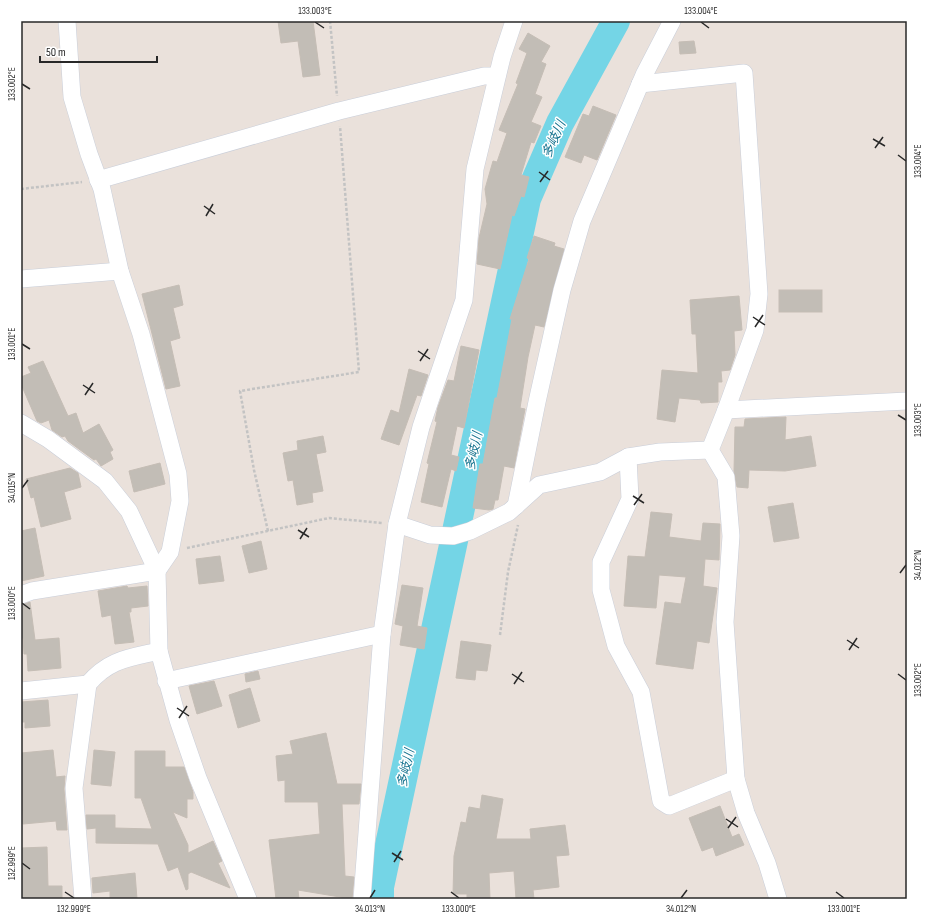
<svg xmlns="http://www.w3.org/2000/svg" width="928" height="920" viewBox="0 0 928 920" font-family="'Sofia Sans Condensed','Noto Sans JP',sans-serif">
	<style>
		.lines { fill: none; stroke-linecap: round; stroke-linejoin: round }
		.river { stroke: #74d5e6; stroke-width: 28 }
		.building { fill: #c2bdb6; stroke: #c5bdb5 }
		.street-casing { stroke: #c9ced9; stroke-width: 18 }
		.path { stroke: #c3c3c3; stroke-width: 2.5; stroke-dasharray: 3 2; stroke-linecap: butt }
		.street { stroke: #fff; stroke-width: 17 }
		.ticks { fill: none; stroke: #282828; stroke-width: 1.5 }
		.labels { text-anchor: middle; stroke-width: 3; stroke-linejoin: round; paint-order: stroke }
		.water-label { font-size: 13px; font-style: italic; fill: #16738f; stroke: #fff }
		.neatline { fill: none; stroke: #282828; stroke-width: 1.5 }
		.ticks-label { font-size: 10px; text-anchor: middle; fill: #282828 }
	</style>
	<rect width="100%" height="100%" fill="#eae1db"/>
	<g class="lines">
		<polyline class="river" points="380,899 380,887 527,199 560,123 616,21"/>
	</g>
	<g class="building">
		<polygon points="278,21 313,21 320,75 303,77 298,41 281,43"/>
		<polygon points="528,33 550,46 541,62 546,64 535,94 542,97 531,122 541,126 534,143 531,142 521,175 529,177 524,197 521,196 514,216 512,215 500,269 477,264 479,238 487,204 485,189 493,161 497,162 507,133 499,130 518,84 516,83 527,53 519,49"/>
		<polygon points="694,41 696,53 680,54 679,42"/>
		<polygon points="593,106 616,115 597,160 584,155 581,163 565,157 583,114 589,116"/>
		<polygon points="534,236 555,243 554,246 564,249 544,327 535,325 528,357 520,408 525,409 514,468 504,466 498,500 495,500 493,509 489,510 473,508 480,464 483,464 495,398 497,398 512,319 510,319 529,259 527,258"/>
		<polygon points="179,285 183,305 173,308 180,338 170,341 180,386 166,389 142,294"/>
		<rect x="779" y="290" width="43" height="22"/>
		<polygon points="739,296 742,330 734,331 735,355 730,370 721,371 722,382 718,382 718,402 701,403 700,400 679,398 675,422 657,419 662,370 698,373 696,334 692,334 690,300"/>
		<polygon points="461,346 479,350 464,428 457,426 451,455 459,457 456,471 451,469 442,507 421,502 429,464 427,463 437,422 435,421 438,407 448,380 454,381"/>
		<polygon points="43,361 68,416 76,413 83,433 99,424 113,450 110,452 113,459 101,466 96,459 94,460 68,441 65,436 62,437 52,430 49,420 41,423 37,421 21,384 21,377 31,373 28,367"/>
		<polygon points="409,369 428,375 421,396 417,395 399,445 381,439 391,410 399,413"/>
		<polygon points="786,417 785,440 811,436 816,466 785,471 749,470 748,488 737,487 734,471 735,427 744,427 745,419"/>
		<polygon points="323,436 326,452 316,454 323,491 312,493 313,502 297,505 293,480 288,481 283,453 298,450 297,441"/>
		<polygon points="160,463 165,484 134,492 129,471"/>
		<polygon points="70,468 78,473 81,487 64,492 71,519 41,527 34,497 31,498 26,479"/>
		<polygon points="793,503 799,538 774,542 768,507"/>
		<polygon points="651,512 672,514 669,537 701,541 703,523 720,524 719,560 705,559 703,586 717,588 709,643 697,641 693,669 656,664 665,602 681,604 686,577 659,575 656,608 624,606 628,556 645,557"/>
		<polygon points="35,528 44,576 21,581 21,531"/>
		<polygon points="261,541 267,569 249,573 242,546"/>
		<polygon points="220,556 224,581 199,584 196,559"/>
		<polygon points="402,585 423,588 417,626 427,628 424,649 400,645 403,626 395,624"/>
		<polygon points="127,586 128,588 147,586 148,606 131,608 131,612 129,612 134,642 115,644 111,615 102,617 98,591"/>
		<polygon points="30,602 35,640 59,638 61,668 28,671 27,654 24,654 23,638 21,638 21,605"/>
		<polygon points="461,641 491,645 487,671 476,670 475,680 456,678"/>
		<polygon points="258,671 260,679 246,682 245,674"/>
		<polygon points="214,681 222,706 197,714 189,686"/>
		<polygon points="250,688 260,721 238,728 229,695"/>
		<polygon points="48,700 50,726 25,728 25,722 21,722 21,702"/>
		<polygon points="326,733 337,784 361,784 359,804 342,804 345,876 354,877 352,899 298,890 299,899 276,899 269,840 320,834 318,802 285,802 285,780 278,781 276,756 293,754 290,741"/>
		<polygon points="53,750 56,777 65,776 64,789 67,830 57,830 56,821 23,824 21,753"/>
		<polygon points="94,750 115,752 111,786 91,784"/>
		<polygon points="135,751 165,751 165,767 184,767 193,792 193,799 187,799 187,818 173,812 188,845 188,853 213,841 222,861 218,863 230,888 191,872 188,874 188,889 186,890 178,867 168,871 158,844 96,843 96,828 87,829 86,815 115,815 115,828 152,829 141,798 135,798"/>
		<polygon points="482,795 503,799 496,839 531,839 530,829 565,825 569,855 556,856 559,887 533,890 534,899 516,899 514,871 489,873 490,899 467,899 467,894 453,894 454,856 461,822 466,823 469,807 480,809"/>
		<polygon points="720,806 732,837 739,834 744,845 716,856 713,847 702,851 689,818"/>
		<polygon points="47,847 48,886 62,886 62,899 22,899 21,848"/>
		<polygon points="135,873 137,899 110,899 110,891 93,893 92,878"/>
	</g>
	<g class="lines">
		<g class="street-casing">
			<g id="street">
				<polyline points="640,84 744,73 759,294 755,330 726,410"/>
				<polyline points="98,180 339,111 484,76 497,76"/>
				<polyline points="21,279 120,271"/>
				<polyline points="21,423 48,439 105,481 129,511 157,571 159,651 178,720 198,778 248,899"/>
				<polyline points="710,450 726,477 731,536 725,622 736,779 746,813 767,863 778,899"/>
				<polyline points="710,450 726,410 907,401"/>
				<polyline points="628,457 630,499 601,562 601,590 616,646 641,692 661,801 669,806 736,779"/>
				<polyline points="516,506 537,402 562,290 582,221 644,75 672,21"/>
				<polyline points="397,524 430,535 453,536 470,531 509,512 539,485 600,472 628,457 660,452 710,450"/>
				<polyline points="21,595 32,591 157,571 170,552 180,501 178,474 141,334 120,271 102,189 89,154 72,97 67,21"/>
				<polyline points="166,681 382,634"/>
				<polyline points="21,691 88,684"/>
				<path d="M83 899 74 788 88 684C109 659 129 658 159 651"/>
				<polyline points="362,899 382,634 397,524 421,427 464,300 475,169 502,57 514,21"/>
			</g>
		</g>
		<g class="path">
			<polyline points="330,21 337,96"/>
			<polyline points="21,189 82,182"/>
			<polyline points="268,531 254,470 240,391 359,372 340,126"/>
			<polyline points="187,548 329,518 382,523"/>
			<polyline points="500,635 508,572 518,525"/>
		</g>
		<use href="#street" class="street"/>
	</g>
	<path class="ticks" d="M315 22 324 28M701 22 709 28M22 84 30 89M873 139 885 146M875 148 883 137M898 155 906 161M539 172 550 180M540 182 548 171M204 206 215 214M206 216 213 204M753 317 765 325M755 327 763 315M22 344 30 349M418 351 430 359M420 361 428 349M83 385 95 393M85 395 93 383M898 415 906 420M22 488 28 480M633 496 644 503M634 505 642 494M298 530 309 537M300 539 307 528M900 573 906 565M22 603 30 609M847 640 859 648M849 650 857 638M512 674 524 682M898 674 906 680M514 684 522 672M177 708 189 716M179 718 187 706M726 819 738 827M728 828 736 817M392 853 403 860M394 862 401 851M22 863 30 869M65 892 74 898M451 892 459 898M836 892 844 898M370 898 375 890M681 898 687 890"/>
	<g class="labels">
		<g class="water-label">
			<text transform="translate(553 139) rotate(-66)" y="5">多岐川</text>
			<text transform="translate(473 451) rotate(-78)" y="5">多岐川</text>
			<text transform="translate(405 768) rotate(-78)" y="5">多岐川</text>
		</g>
	</g>
	<rect width="928" height="920" fill="none" stroke="#ffffff" stroke-width="44"/>
	<path d="M40 56v6h117v-6" fill="none" stroke="#282828" stroke-width="2"/>
	<text x="46" y="56" font-size="12" fill="#282828" stroke="#ffffff" stroke-width="3" paint-order="stroke">50 m</text>
	<rect x="22" y="22" width="884" height="876" class="neatline"/>
	<g class="ticks-label">
		<text x="315" y="14">133.003°E</text>
		<text x="701" y="14">133.004°E</text>
		<text transform="translate(11 84) rotate(-90)" y="4">133.002°E</text>
		<text transform="translate(917 161) rotate(-90)" y="4">133.004°E</text>
		<text transform="translate(11 344) rotate(-90)" y="4">133.001°E</text>
		<text transform="translate(917 420) rotate(-90)" y="4">133.003°E</text>
		<text transform="translate(11 488) rotate(-90)" y="4">34.015°N</text>
		<text transform="translate(917 565) rotate(-90)" y="4">34.012°N</text>
		<text transform="translate(11 603) rotate(-90)" y="4">133.000°E</text>
		<text transform="translate(917 680) rotate(-90)" y="4">133.002°E</text>
		<text transform="translate(11 863) rotate(-90)" y="4">132.999°E</text>
		<text x="74" y="912">132.999°E</text>
		<text x="370" y="912">34.013°N</text>
		<text x="459" y="912">133.000°E</text>
		<text x="681" y="912">34.012°N</text>
		<text x="844" y="912">133.001°E</text>
	</g>
</svg>
